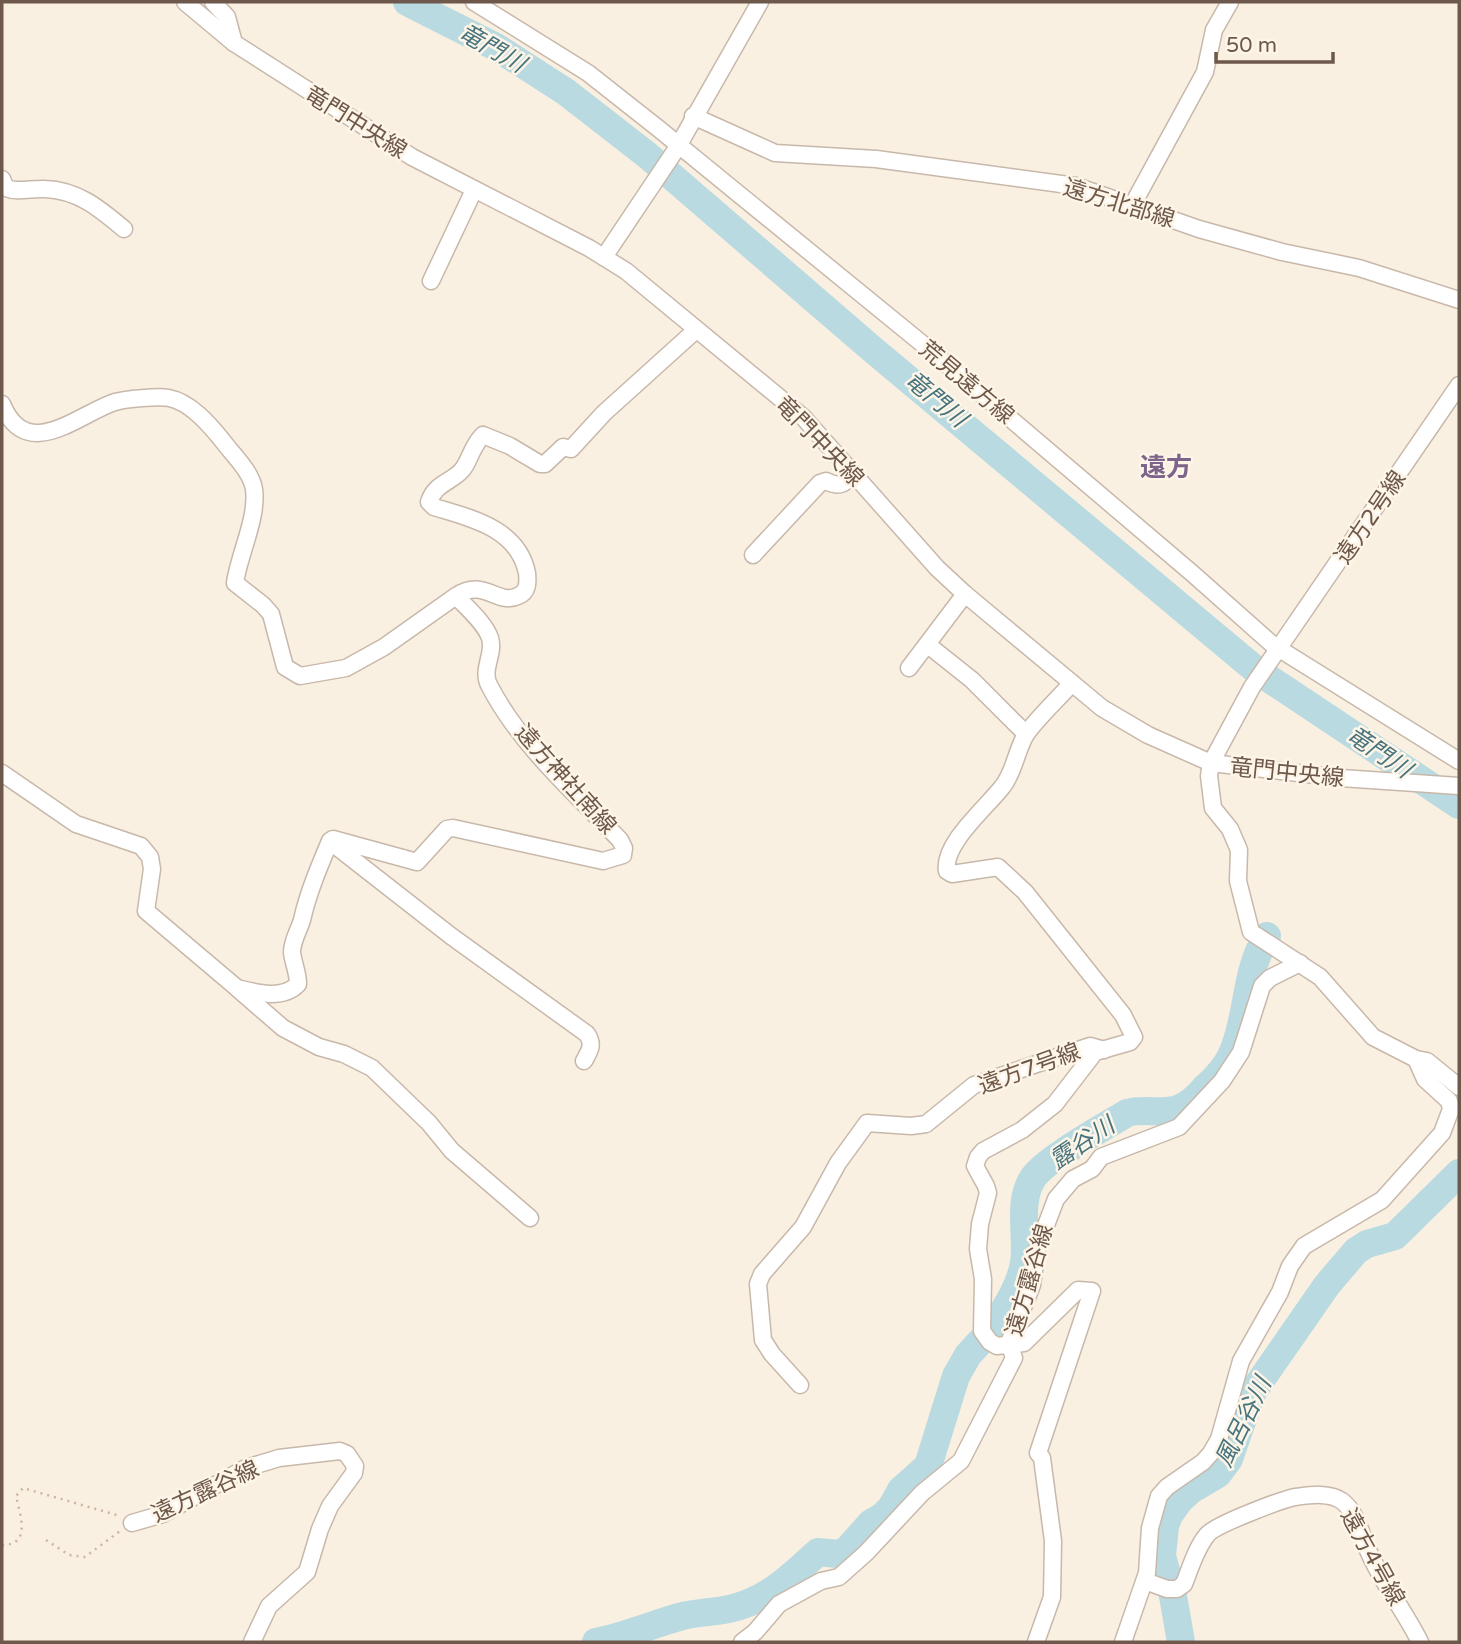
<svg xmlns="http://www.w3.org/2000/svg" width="1461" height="1644" viewBox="0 0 1461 1644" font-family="'Varela Round','Noto Sans JP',sans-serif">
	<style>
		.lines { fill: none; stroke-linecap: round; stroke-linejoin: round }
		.river { stroke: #b9dae0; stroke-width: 28 }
		.street-casing { stroke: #c8b8aa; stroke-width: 19 }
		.path { stroke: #d0b4a0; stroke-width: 2.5; stroke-dasharray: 2 5; stroke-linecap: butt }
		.street { stroke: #fff; stroke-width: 16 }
		.labels { text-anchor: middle; stroke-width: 5; stroke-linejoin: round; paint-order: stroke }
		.street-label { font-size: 23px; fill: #6e584b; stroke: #fdf5e7 }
		.water-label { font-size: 24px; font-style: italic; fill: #48747f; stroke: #fdf5e7 }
		.quarter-label { font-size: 26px; font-weight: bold; fill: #7d648a; stroke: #fdf5e7 }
	</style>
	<rect width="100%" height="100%" fill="#f9f0e2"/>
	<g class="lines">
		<g class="river">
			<polyline points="407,2 496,47 566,92 647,155 872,349 1256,670 1459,805"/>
			<path d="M991 1331C1004 1310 1020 1287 1024 1263 1028 1235 1017 1202 1033 1178 1044 1160 1106 1126 1127 1113 1144 1108 1164 1115 1180 1108 1190 1104 1198 1096 1205 1088 1215 1079 1227 1066 1232 1054 1249 1016 1244 972 1267 936"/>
			<path d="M596 1642C625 1636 651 1625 679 1617 700 1611 723 1613 743 1605 773 1595 796 1572 818 1552L838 1554 847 1550 871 1523 883 1516 891 1508 901 1490 928 1466 956 1376 968 1355 980 1342"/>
			<polyline points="1181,1642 1173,1596 1162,1556 1165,1526 1169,1515 1179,1501 1191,1490 1218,1474 1229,1459 1252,1393 1327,1285 1356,1251 1367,1244 1395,1236 1459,1173"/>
		</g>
		<g class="street-casing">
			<g id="street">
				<polyline points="185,2 234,43"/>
				<polyline points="213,2 227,17 234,43 412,157 589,248 626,271 803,417 937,568 965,594 1102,708 1148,735 1211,763 1341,778 1459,786"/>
				<polyline points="474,2 588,73 659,129 925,346 1193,574 1273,645 1459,761"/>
				<polyline points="693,116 775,153 876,159 1076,186 1199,229 1282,252 1359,268 1459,300"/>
				<path d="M2 179 6 188C18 193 32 188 45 189 78 190 100 209 124 229"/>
				<polyline points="1133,204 1205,72 1214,30 1230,2"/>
				<polyline points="604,257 677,148 760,2"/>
				<polyline points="431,281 474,190"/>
				<polyline points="1459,385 1252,687 1211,763 1209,776 1213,808 1230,829 1239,850 1238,881 1251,932 1320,977 1373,1037 1416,1059 1427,1061 1459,1087"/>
				<path d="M2 404C27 464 78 414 115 402 126 399 158 396 169 398 190 402 209 424 222 440 233 455 251 471 254 489 258 518 239 554 235 583L263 605 271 614 285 667 300 676 346 668 384 647 456 596"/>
				<path d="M753 555 820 483 826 481C840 488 844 484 854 474"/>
				<polyline points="928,645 972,680 1026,734"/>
				<polyline points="909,668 965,594"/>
				<path d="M2 773 76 824 141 846 150 857 152 869 146 911 237 988C257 993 283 1000 298 984 298 972 293 963 292 952 292 941 299 930 302 920 308 893 319 867 330 841L333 839 417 862 447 829 453 828 603 861 623 855 624 848 620 840C574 792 520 745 489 685 481 669 495 654 490 638 485 623 467 608 456 596 484 577 497 606 518 596 528 592 528 583 527 573 518 528 470 518 434 507L429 502C435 483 452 482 462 470 470 461 471 447 483 435L510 446 540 464H545L563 447 571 449 604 413 696 330"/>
				<path d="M332 843 451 936 587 1034C594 1045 590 1050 584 1061"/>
				<polyline points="238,989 283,1028 319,1047 344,1054 372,1068 429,1123 452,1151 530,1218"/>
				<polyline points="800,1385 772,1354 763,1340 758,1284 762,1274 803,1227 838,1163 867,1123 911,1126 926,1124 974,1085 1090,1046 1104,1050"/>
				<polyline points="132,1523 163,1514 246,1468 279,1458 340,1451 347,1454 355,1466 354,1473 330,1506 320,1529 307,1572 269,1606 252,1642"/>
				<path d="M1145 1581 1167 1589H1177L1184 1584C1190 1569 1196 1548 1207 1535 1214 1525 1281 1500 1295 1497 1310 1495 1330 1492 1342 1501 1355 1511 1360 1529 1365 1543 1379 1579 1403 1608 1420 1642"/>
				<polyline points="742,1642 755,1632 779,1604 821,1581 839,1577 866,1553 922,1493 961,1461 1014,1358 1009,1343 1032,1285 1037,1249 1056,1199 1073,1179 1092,1169 1101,1157 1179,1127 1222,1081 1241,1052 1262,986 1270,978 1300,963"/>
				<path d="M1036 1642 1052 1597 1053 1541 1042 1458 1038 1453 1092 1291 1078 1290 1024 1343 997 1346 990 1342 982 1331 983 1279 978 1249 980 1224 988 1193 986 1186 975 1166 978 1157 983 1151 1022 1130 1055 1104 1095 1052 1130 1042 1134 1037 1123 1015 1025 892 998 867 952 874 947 871C942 844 988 806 1003 786 1014 772 1016 752 1025 736 1033 722 1061 696 1072 683"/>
				<polyline points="1123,1642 1147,1573 1150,1528 1159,1496 1167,1487 1203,1462 1211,1453 1219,1439 1241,1361 1280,1292 1290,1266 1304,1246 1382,1200 1442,1133 1451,1109 1449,1101 1425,1079 1416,1059"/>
			</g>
		</g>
		<g class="path">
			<polyline points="46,1540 69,1555 85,1557 120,1531"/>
			<path d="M2 1545C32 1545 20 1515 16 1496L23 1488 120 1516"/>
		</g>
		<use href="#street" class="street"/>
	</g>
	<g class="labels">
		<g class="street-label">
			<text transform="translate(356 122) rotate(32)" y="8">竜門中央線</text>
			<text transform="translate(1119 203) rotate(17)" y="8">遠方北部線</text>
			<text transform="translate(967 382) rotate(40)" y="8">荒見遠方線</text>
			<text transform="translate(820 441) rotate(46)" y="8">竜門中央線</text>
			<text transform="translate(1370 517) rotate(-56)" y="8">遠方2号線</text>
			<text transform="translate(1287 772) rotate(6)" y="8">竜門中央線</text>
			<text transform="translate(566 779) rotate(48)" y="8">遠方神社南線</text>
			<text transform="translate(1029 1068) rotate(-20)" y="8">遠方7号線</text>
			<text transform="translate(1029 1280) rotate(-74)" y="8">遠方露谷線</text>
			<text transform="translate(205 1491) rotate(-25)" y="8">遠方露谷線</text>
			<text transform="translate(1373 1557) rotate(61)" y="8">遠方4号線</text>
		</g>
		<g class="water-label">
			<text transform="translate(492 48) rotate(30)" y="8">竜門川</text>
			<text transform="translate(936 399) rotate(40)" y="8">竜門川</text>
			<text transform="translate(1379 752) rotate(34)" y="8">竜門川</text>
			<text transform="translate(1082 1143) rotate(-34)" y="8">露谷川</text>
			<text transform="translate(1243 1422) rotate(-64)" y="8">風呂谷川</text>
		</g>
		<g class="quarter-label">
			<text x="1166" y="476">遠方</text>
		</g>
	</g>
	<rect width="1461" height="1644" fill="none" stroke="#6e584b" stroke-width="7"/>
	<path d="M1216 52v10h117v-10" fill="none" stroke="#6e584b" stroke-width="3.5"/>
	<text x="1226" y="52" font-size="21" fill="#6e584b" stroke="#fdf5e7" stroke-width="5" paint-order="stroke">50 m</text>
</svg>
